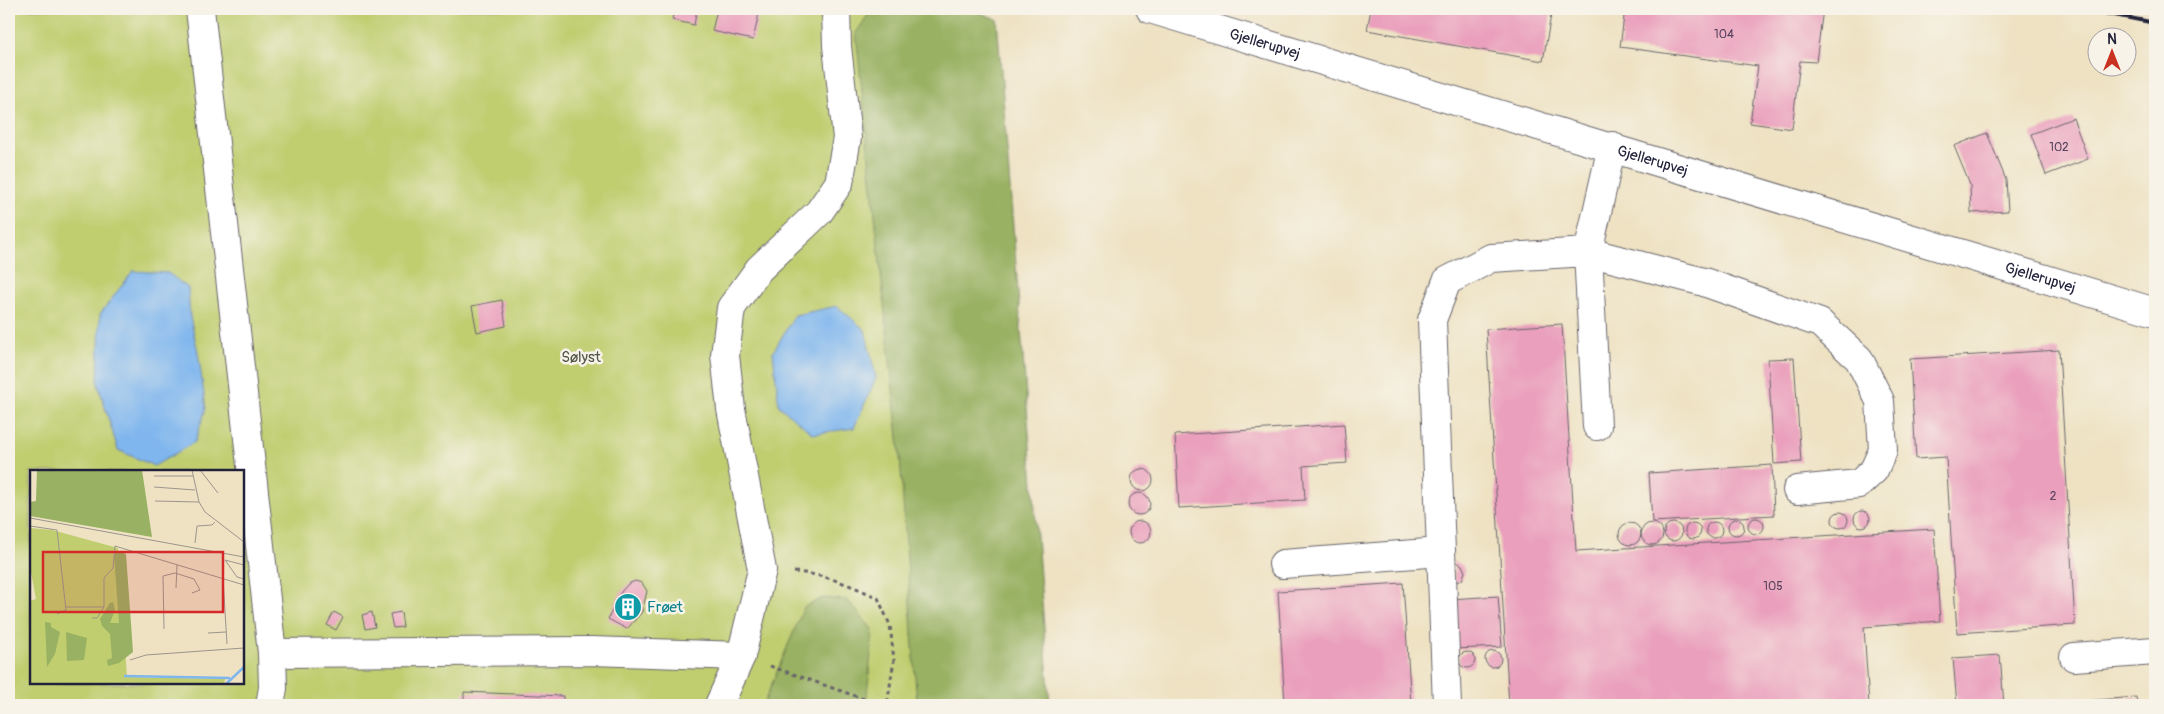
<svg xmlns="http://www.w3.org/2000/svg" width="2164" height="714" viewBox="0 0 2164 714" font-family="Pangolin,sans-serif">
	<style>
		.green { fill: #c0ce6f; stroke: #717855; fill-rule: evenodd }
		.forest { fill: #98b162; stroke: #5d6a4e }
		.water { fill: #7fb6ee; stroke: #506c94 }
		.building { fill: #ea9fbc }
		.lines { fill: none; stroke-linecap: round; stroke-linejoin: round }
		.minor-casing { stroke: #69656b; stroke-width: 30 }
		.path { stroke: #69656b; stroke-width: 3; stroke-dasharray: 4 4; stroke-linecap: butt }
		.minor { stroke: #fff; stroke-width: 28 }
		.rail { stroke: #22223b; stroke-width: 4 }
		.labels { text-anchor: middle; stroke-width: 5; stroke-linejoin: round; paint-order: stroke }
		.number-label { font-size: 12px; fill: #54415b }
		.street-label { font-size: 15px; fill: #22223b; stroke: #f7f3e8 }
		.park-label { font-size: 15px; fill: #51564b; stroke: #f7f3e8 }
		.culture-label { font-size: 15px; fill: #0d838f; stroke: #f7f3e8; text-anchor: start }
		.inset-river { fill: none; stroke: #7fb6ee; stroke-width: 2.5 }
		.inset-road { fill: none; stroke: #9c958d; stroke-width: 1 }
		.view { fill: #d62828; fill-opacity: 0.15; stroke: #d62828; stroke-width: 2.5 }
		.inset-edge { fill: none; stroke: #22223b; stroke-width: 2.5 }
	</style>
	<rect width="100%" height="100%" fill="#f7f3e8"/>
	<filter id="ink" filterUnits="userSpaceOnUse"><feTurbulence type="fractalNoise" baseFrequency=".02" numOctaves="2"/><feDisplacementMap in="SourceGraphic" scale="10" xChannelSelector="R" yChannelSelector="G"/><feConvolveMatrix kernelMatrix="1 2 1 2 8 2 1 2 1" color-interpolation-filters="sRGB"/></filter>
	<filter id="wash" filterUnits="userSpaceOnUse"><feTurbulence type="fractalNoise" baseFrequency=".0096" numOctaves="4" result="noise"/><feDisplacementMap in="SourceGraphic" scale="20" xChannelSelector="R" yChannelSelector="G"/><feGaussianBlur stdDeviation="1.12" result="paint"/><feColorMatrix in="noise" values="0 0 0 0 0 0 0 0 0 0 0 0 0 0 0 0 0 1.4 0 .05"/><feComposite in="paint" operator="in"/></filter>
	<g filter="url(#wash)">
		<rect width="100%" height="100%" fill="#eee2c3"/>
		<path class="green" d="M9 9H909L954 705H9ZM31 472H242V683H31Z"/>
		<g class="forest">
			<polygon points="872,9 969,9 997,19 1050,705 917,705 900,457 856,33"/>
			<polygon points="823,598 847,600 873,630 867,697 862,705 763,705 804,607"/>
		</g>
		<g class="water">
			<polygon points="133,271 168,273 188,288 190,317 198,352 206,408 195,442 154,466 118,450 98,384 100,314"/>
			<polygon points="837,306 865,330 876,378 854,428 813,434 779,406 773,352 795,315"/>
		</g>
		<g id="blocks">
			<g class="building">
				<polygon points="629,9 647,9 646,13"/>
				<polygon points="674,9 697,9 694,25 672,20"/>
				<polygon points="717,9 760,9 753,40 712,31"/>
				<polygon points="1371,9 1552,9 1543,61 1367,30"/>
				<polygon points="1625,9 1823,9 1816,62 1800,61 1792,129 1750,123 1758,66 1620,47"/>
				<polygon points="2073,118 2088,159 2046,175 2031,134"/>
				<polygon points="1987,133 2006,180 2008,211 1971,213 1970,185 1954,146"/>
				<polygon points="502,300 506,326 477,332 472,306"/>
				<polygon points="1562,324 1576,551 1934,529 1940,621 1864,627 1869,705 1509,705 1486,329"/>
				<polygon points="2059,350 2075,625 1957,633 1946,457 1916,459 1910,359"/>
				<polygon points="1794,358 1801,462 1774,464 1768,359"/>
				<polygon points="1344,424 1347,463 1303,466 1305,500 1179,508 1175,435"/>
				<polygon points="1772,465 1774,515 1652,522 1649,473"/>
				<circle cx="1142" cy="480" r="11"/>
				<circle cx="1139" cy="504" r="11"/>
				<circle cx="1862" cy="519" r="8"/>
				<circle cx="1840" cy="520" r="8"/>
				<circle cx="1756" cy="526" r="8"/>
				<circle cx="1736" cy="527" r="8"/>
				<circle cx="1140" cy="532" r="11"/>
				<circle cx="1714" cy="530" r="8"/>
				<circle cx="1673" cy="532" r="9"/>
				<circle cx="1693" cy="531" r="8"/>
				<circle cx="1652" cy="534" r="11"/>
				<circle cx="1630" cy="534" r="11"/>
				<polygon points="1454,561 1462,565 1465,572 1462,580 1454,583"/>
				<polygon points="635,581 642,583 647,591 642,612 627,629 608,619 621,592 628,584"/>
				<polygon points="1403,583 1411,705 1285,705 1278,591"/>
				<polygon points="1498,596 1502,647 1453,649 1450,599"/>
				<polygon points="334,612 343,617 336,630 327,625"/>
				<polygon points="372,612 375,627 365,629 362,615"/>
				<polygon points="401,612 403,627 393,628 390,614"/>
				<circle cx="1493" cy="659" r="8"/>
				<circle cx="1467" cy="660" r="8"/>
				<polygon points="2000,655 2004,705 1957,705 1953,658"/>
				<polygon points="464,692 563,696 563,705 464,705"/>
				<polygon points="2136,697 2137,705 2046,705 2046,704"/>
			</g>
		</g>
	</g>
	<g filter="url(#ink)">
		<use href="#blocks" fill-opacity="0" stroke="#69656b" stroke-width="1"/>
		<g class="lines">
			<g class="minor-casing">
				<g id="minor">
					<polyline points="200,9 272,653 273,688 270,705"/>
					<path id="s1" d="M1150 9 2155 312"/>
					<polyline points="1597,426 1588,252 1612,146"/>
					<polyline points="1283,564 1441,552"/>
					<polyline points="272,653 592,651 741,656"/>
					<polyline points="2074,657 2155,651"/>
					<polyline points="719,705 741,656 762,570 731,409 725,355 731,308 759,269 819,212 839,183 847,138 837,46 836,9"/>
					<polyline points="1447,705 1432,320 1447,281 1491,258 1588,252 1704,282 1820,323 1859,359 1880,401 1883,450 1874,470 1859,484 1797,490"/>
				</g>
			</g>
			<g class="path">
				<path d="M794 572C824 574 851 585 878 598L890 625 894 660 887 705"/>
				<polyline points="770,666 881,705"/>
			</g>
			<use href="#minor" class="minor"/>
			<polyline class="rail" points="2084,9 2155,23"/>
		</g>
	</g>
	<defs>
		<g id="building-disc" transform="scale(1.4375)"><circle r="9.5" fill="#0f9aa8" stroke="#f7f3e8"/><path d="M-4-6H4V6H1V3H-1V6H-4ZM-2.5-4.3h1.7v1.8h-1.7ZM.8-4.3h1.7v1.8H.8ZM-2.5-1h1.7V.8h-1.7ZM.8-1h1.7V.8H.8Z" fill="#fff"/></g>
	</defs>
	<g fill-rule="evenodd">
		<use href="#building-disc" x="628" y="607"/>
	</g>
	<g class="labels">
		<g class="number-label">
			<text x="1724" y="38">104</text>
			<text x="2059" y="151">102</text>
			<text x="2053" y="500">2</text>
			<text x="1773" y="590">105</text>
		</g>
		<g class="street-label">
			<text dy="5" stroke="none"><textPath href="#s1" startOffset="120">Gjellerupvej</textPath></text>
			<text dy="5" stroke="none"><textPath href="#s1" startOffset="525">Gjellerupvej</textPath></text>
			<text dy="5" stroke="none"><textPath href="#s1" startOffset="930">Gjellerupvej</textPath></text>
		</g>
		<g class="park-label">
			<text x="581" y="362">Sølyst</text>
		</g>
		<g class="culture-label">
			<text x="647" y="612">Frøet</text>
		</g>
	</g>
	<g transform="translate(30 470)">
		<rect width="214" height="214" fill="#eee2c3"/>
		<path d="M0 58 22 60 88 78 97 207 195 209 194 214H0V131L6 129 0 97Z" fill="#c0ce6f"/>
		<path d="M7 0H112L122 67 0 46V32L6 31ZM87 81 96 84 103 182 89 193 78 196 77 190 82 188 80 164 72 156 70 149 80 133 83 132 85 140 80 153H89L84 85ZM15 152 21 153V157L30 162 25 184 17 197ZM36 162 57 168 54 190 37 191Z" fill="#98b162"/>
		<path class="inset-river" d="M94 206 200 208M196 214 214 197"/>
		<path class="inset-road" d="M162 0 169 32 175 42 214 72M170 0 188 23M124 6H163M124 17 165 20M125 31 169 32M0 48 214 87M0 56 27 60 36 140 27 144M165 73 167 56 182 55 185 52M214 95 195 90 207 107 214 109M193 108 197 174M146 118 147 95M35 137H74M62 148H67L74 137V108L83 98 85 76 214 115M134 159 133 106 145 103 164 109 170 120 162 123M178 163 196 162M100 190 116 185 214 178"/>
		<path class="view" d="M13 82H193V142H13Z"/>
		<rect width="214" height="214" class="inset-edge"/>
	</g>
	<rect width="2164" height="714" fill="none" stroke="#f7f3e8" stroke-width="30"/>
	<g transform="translate(2112 52)"><circle r="24" fill="#f7f3e8" stroke="#a29fa3"/>
	<path d="M0-4L9 19L0 12L-9 19Z" fill="#c8321e"/>
	<text y="-8" font-size="14" font-weight="bold" text-anchor="middle" fill="#22223b">N</text>
	</g>
</svg>
